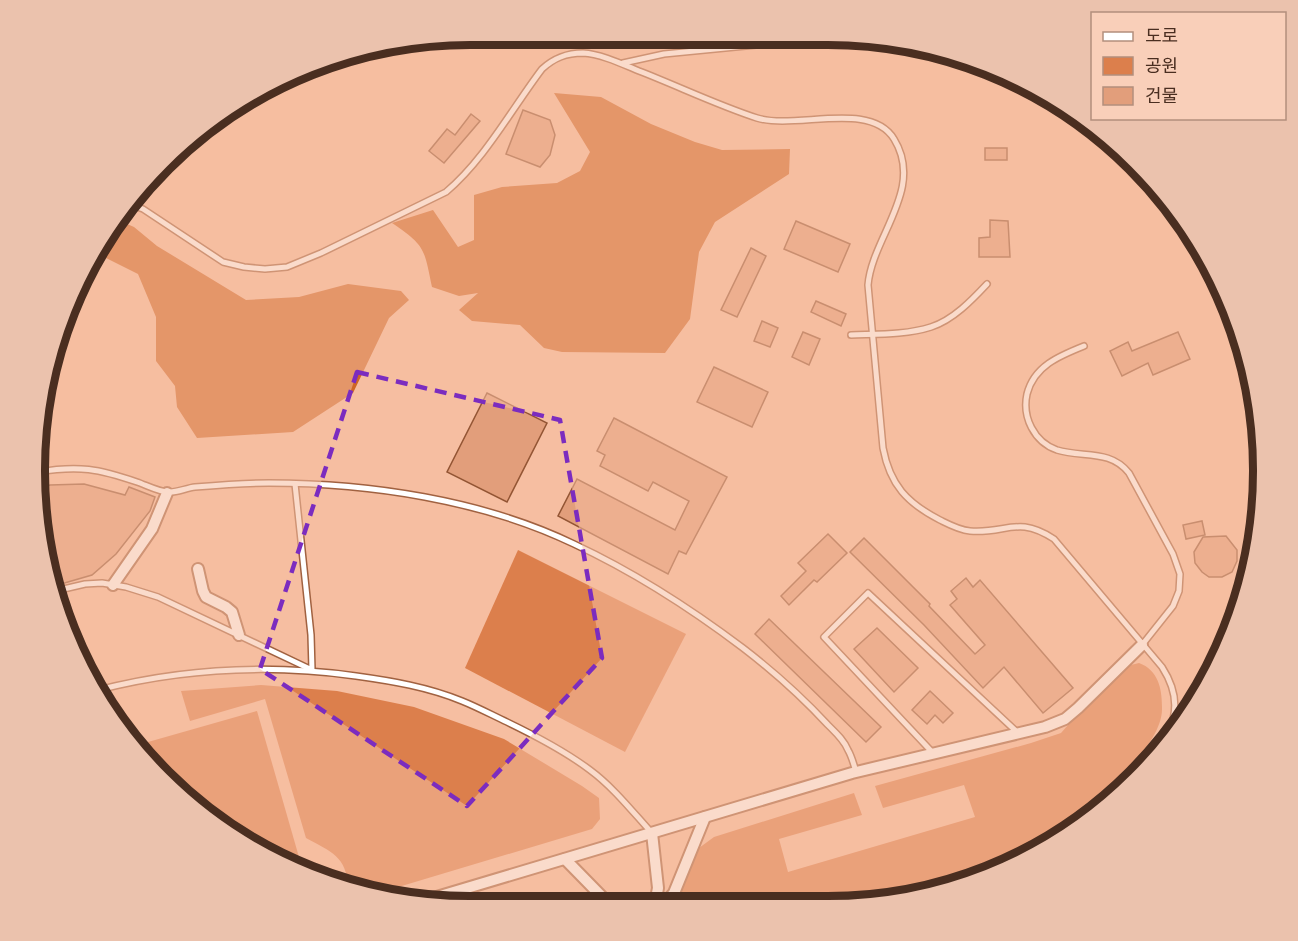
<svg xmlns="http://www.w3.org/2000/svg" width="1298" height="941" viewBox="0 0 1298 941" font-family="Jost,'Noto Sans KR',sans-serif">
	<style>
		.green { fill: #dc7f4c }
		.forest { fill: #ce6626 }
		.building { fill: #e29e7b; stroke: #935534; stroke-width: 1.5 }
		.lines { fill: none; stroke-linecap: round; stroke-linejoin: round }
		.lane-casing { stroke: #a16241; stroke-width: 8 }
		.street-casing { stroke: #a16241; stroke-width: 14 }
		.lane { stroke: #fff; stroke-width: 5 }
		.street { stroke: #fff; stroke-width: 10 }
		.marked { fill: none; stroke: #7b2cbf; stroke-width: 4.5; stroke-dasharray: 12 8; stroke-linejoin: round }
		.rim { fill: none; stroke: #4a2e20; stroke-width: 8 }
	</style>
	<rect width="100%" height="100%" fill="#f6bea1"/>
	<g class="green">
		<polygon points="518,550 686,634 625,752 465,668"/>
		<path d="M1139 663C1158 670 1162 688 1162 707 1163 727 1146 748 1135 763 1126 777 1117 793 1106 804 1085 825 1055 838 1030 853 1018 859 1006 869 994 873 969 881 943 881 918 889 907 893 897 899 885 903L676 904 699 848 714 837 854 793 862 815 779 839 788 872 975 817 964 785 883 808 875 786 1031 743 1061 733 1089 701 1118 675 1131 665Z"/>
		<path d="M261 685 337 691 414 707 504 739 582 786 599 798 600 819 592 829 375 894 348 888C347 856 331 852 306 838L265 699 190 721 181 691Z"/>
		<polygon points="257,711 303,871 277,861 205,816 134,746"/>
	</g>
	<g class="forest">
		<path d="M554 93 601 97 651 124 695 142 722 150 790 149 789 174 715 222 699 252 690 319 665 353 562 352 544 348 520 325 472 321 459 310 478 293 459 296 432 287C424 249 426 246 392 223L433 210 458 247 474 240V195L502 187 557 183 580 171 590 152Z"/>
		<polygon points="118,220 134,227 157,246 246,300 299,297 348,284 401,291 409,300 389,318 353,393 293,432 197,438 177,407 175,386 156,361 156,317 138,274 102,256 92,258"/>
	</g>
	<g class="building">
		<polygon points="523,110 550,120 555,135 550,155 540,167 506,154"/>
		<polygon points="471,114 480,121 444,163 429,151 447,129 455,135"/>
		<rect x="985" y="148" width="22" height="12"/>
		<polygon points="990,220 1008,221 1010,257 979,257 979,238 990,237"/>
		<polygon points="796,221 850,244 838,272 784,249"/>
		<polygon points="751,248 766,256 737,317 721,310"/>
		<polygon points="816,301 846,314 841,326 811,312"/>
		<polygon points="762,321 778,328 770,347 754,341"/>
		<polygon points="803,332 820,339 809,365 792,357"/>
		<polygon points="1178,332 1190,359 1153,375 1148,363 1122,376 1110,351 1128,342 1132,351"/>
		<polygon points="714,367 768,392 752,427 697,402"/>
		<polygon points="487,393 547,423 507,502 447,472"/>
		<polygon points="614,418 727,477 686,554 679,551 668,574 558,516 577,479 675,530 689,501 653,482 648,491 600,466 605,455 597,451"/>
		<polygon points="84,484 125,495 129,487 155,497 150,511 116,554 92,575 54,586 38,527 38,489 50,485"/>
		<polygon points="1202,521 1205,535 1186,539 1183,525"/>
		<polygon points="828,534 847,553 817,582 814,580 789,605 781,596 806,571 798,563"/>
		<polygon points="1226,536 1237,550 1237,561 1232,572 1222,577 1209,577 1202,572 1195,563 1194,552 1203,537"/>
		<polygon points="864,538 930,604 929,606 975,654 985,645 950,605 957,599 951,591 966,578 973,587 980,580 1073,688 1043,713 1004,667 983,688 924,625 850,552"/>
		<polygon points="769,619 881,727 866,742 755,634"/>
		<polygon points="877,628 918,668 894,692 854,649"/>
		<polygon points="930,691 953,713 943,723 935,715 927,724 912,710"/>
	</g>
	<g class="lines">
		<g class="lane-casing">
			<g id="lane">
				<polyline points="789,38 799,39 814,35"/>
				<polyline points="623,63 664,54 776,43 782,42 791,35"/>
				<path d="M129 204 143 209 223 262 244 267 265 269 287 267 321 253 446 192C485 159 511 110 542 69 554 58 566 53 583 53 601 54 622 64 639 71 678 86 717 105 757 118 796 130 870 100 894 139 925 189 872 237 868 285L883 448C890 485 907 503 940 520 950 525 959 530 970 531 1007 534 1017 515 1054 539L1162 667C1187 706 1172 730 1148 764"/>
				<path d="M851 335C877 334 906 335 931 327 953 320 972 300 987 284"/>
				<path d="M1084 346C1059 356 1034 366 1027 394 1022 417 1034 442 1057 450 1083 458 1110 449 1129 473L1173 554 1180 574 1179 591 1173 606 1142 645"/>
				<path d="M38 472C79 465 99 469 137 482 146 485 159 492 168 492 176 493 186 488 195 487 219 485 244 483 269 483 369 483 483 500 574 544 634 572 690 608 743 648 773 671 802 697 828 725 836 733 844 740 848 750 852 757 854 765 856 772"/>
				<polyline points="55,591 85,584 102,583 126,587 158,597 312,670 311,635 295,484"/>
				<path d="M98 690C183 668 269 664 356 676 392 681 428 687 462 701 477 707 492 715 507 722 536 736 565 751 590 770 613 787 632 811 651 832"/>
				<polyline points="933,753 824,637 868,593 1018,733"/>
			</g>
		</g>
		<g class="street-casing">
			<g id="street">
				<polyline points="198,569 203,591 206,597 226,607 232,612 239,635"/>
				<polyline points="113,585 152,529 167,493"/>
				<polyline points="652,833 658,888 655,904"/>
				<polyline points="565,859 609,904"/>
				<polyline points="420,902 852,773 1045,727 1065,719 1078,708 1142,645"/>
				<polyline points="664,904 674,893 705,817"/>
			</g>
		</g>
		<use href="#lane" class="lane"/>
		<use href="#street" class="street"/>
	</g>
	<path d="M0 0H1298V941H0ZM357 372 560 420 602 658 467 806 260 669Z" fill="#f6bea1" fill-opacity=".55" fill-rule="evenodd"/>
	<path class="marked" d="M357 372 560 420 602 658 467 806 260 669Z"/>
	<path d="M0 0H1298V941H0ZM470 45H828A425 425 0 0 1 1253 470V471A425 425 0 0 1 828 896H470A425 425 0 0 1 45 471V470A425 425 0 0 1 470 45Z" fill="#ebc2ad" fill-rule="evenodd"/>
	<path class="rim" d="M470 45H828A425 425 0 0 1 1253 470V471A425 425 0 0 1 828 896H470A425 425 0 0 1 45 471V470A425 425 0 0 1 470 45Z"/>
	<rect x="1091" y="12" width="195" height="108" fill="#f9cfb9" stroke="#b38f7c" stroke-width="1.5"/>
	<rect x="1103" y="32" width="30" height="9" fill="#ffffff" stroke="#b38f7c" stroke-width="1.5"/>
	<text x="1145" y="42" font-size="18" fill="#4a2e20">도로</text>
	<rect x="1103" y="57" width="30" height="18" fill="#dc7f4c" stroke="#b38f7c" stroke-width="1.5"/>
	<text x="1145" y="72" font-size="18" fill="#4a2e20">공원</text>
	<rect x="1103" y="87" width="30" height="18" fill="#e29e7b" stroke="#b38f7c" stroke-width="1.5"/>
	<text x="1145" y="102" font-size="18" fill="#4a2e20">건물</text>
</svg>
